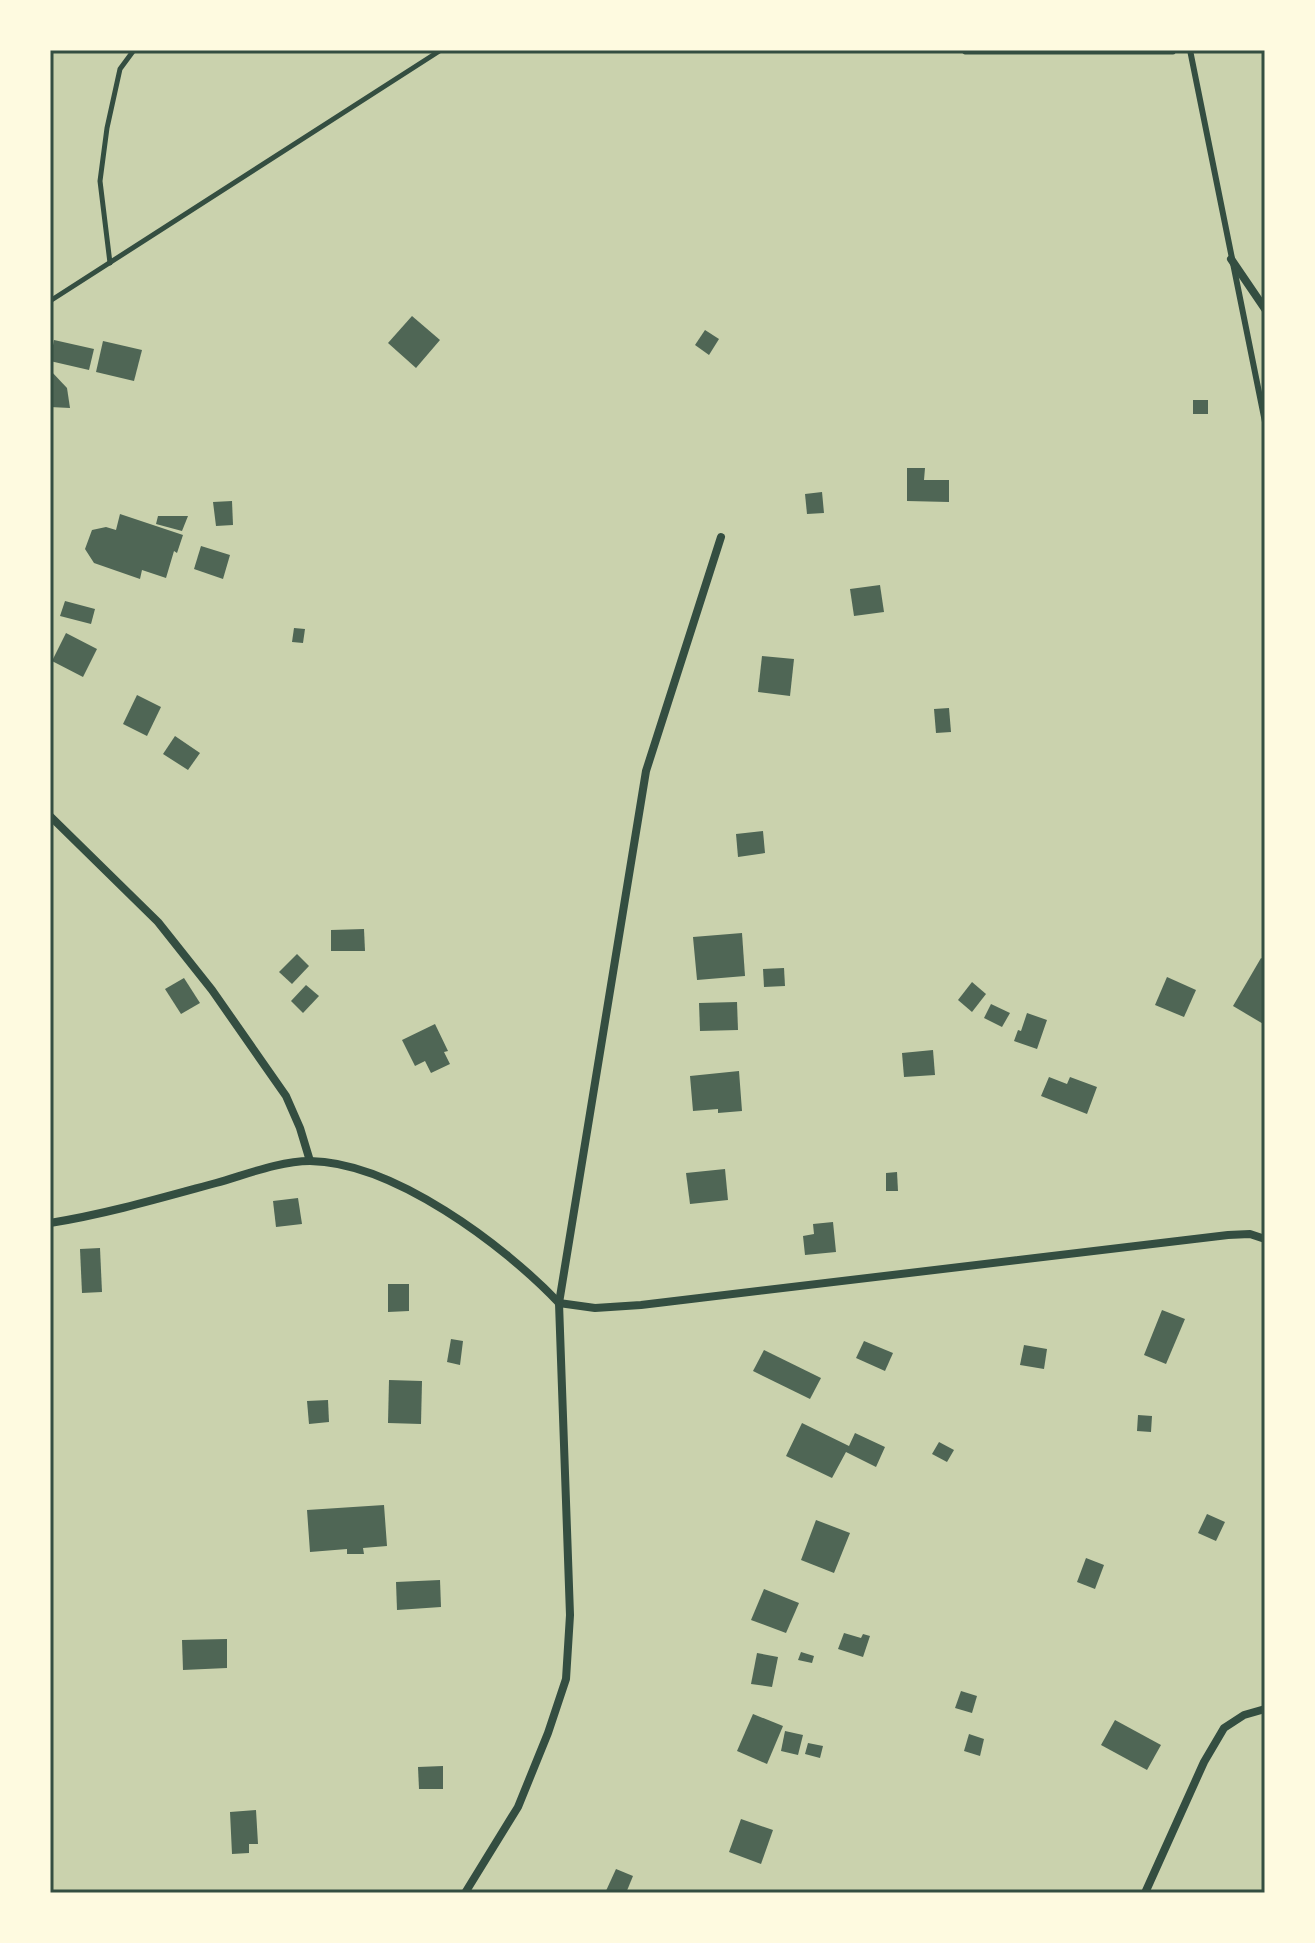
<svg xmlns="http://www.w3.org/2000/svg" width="1315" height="1943" viewBox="0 0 1315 1943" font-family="'Golos Text',sans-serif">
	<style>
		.green { fill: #cad2ad }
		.building { fill: #4f6655 }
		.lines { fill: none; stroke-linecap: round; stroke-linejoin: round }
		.path { stroke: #344e41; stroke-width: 5 }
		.service { stroke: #344e41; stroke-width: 6 }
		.minor { stroke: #344e41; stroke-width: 8 }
		.neatline { fill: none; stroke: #344e41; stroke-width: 3 }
	</style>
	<rect width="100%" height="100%" fill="#e9edc9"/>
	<rect class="green" x="50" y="50" width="1215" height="1843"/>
	<g class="building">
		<polygon points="412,316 440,340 416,368 388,343"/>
		<polygon points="705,330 719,339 709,355 695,345"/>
		<polygon points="54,340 94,349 89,370 50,361"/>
		<polygon points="103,341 142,350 134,381 96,372"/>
		<polygon points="50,370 67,388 70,408 50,407"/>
		<rect x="1193" y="400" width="15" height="14"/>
		<polygon points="907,468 925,468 924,480 949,480 949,502 907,501"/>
		<polygon points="822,492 824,513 807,514 805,494"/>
		<polygon points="232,501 233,525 216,526 213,502"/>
		<polygon points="120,514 183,535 177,553 174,551 166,578 142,570 140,579 94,563 85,549 92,530 106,527 116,530"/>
		<polygon points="158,516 188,516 182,531 156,524"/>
		<polygon points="201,546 230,555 223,579 194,569"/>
		<polygon points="880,585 884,612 854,616 850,589"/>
		<polygon points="65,601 95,609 91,624 60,616"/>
		<polygon points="294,628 305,629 303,643 292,642"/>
		<polygon points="66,633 97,649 83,677 52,661"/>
		<polygon points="762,656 794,659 790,696 758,692"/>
		<polygon points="137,695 161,707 147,736 123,724"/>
		<polygon points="949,708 951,732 936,733 934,709"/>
		<polygon points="175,736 200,753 188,770 163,754"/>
		<polygon points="763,831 765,853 738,857 736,834"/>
		<polygon points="364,929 365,951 331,951 331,930"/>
		<polygon points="742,933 745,976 697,980 693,937"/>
		<polygon points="297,954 309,966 292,984 279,972"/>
		<polygon points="1261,958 1265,960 1265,1025 1233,1006"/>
		<polygon points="784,968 785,986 764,987 763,969"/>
		<polygon points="1167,977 1196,990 1184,1017 1155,1005"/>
		<polygon points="184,978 200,1003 181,1014 165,989"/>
		<polygon points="972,982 986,994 972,1012 958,1000"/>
		<polygon points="306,985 319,996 303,1013 291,1001"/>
		<polygon points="737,1002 738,1030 700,1031 699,1003"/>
		<polygon points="991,1004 1010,1013 1002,1027 984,1018"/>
		<polygon points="1027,1013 1047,1020 1037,1049 1014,1041 1018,1030 1021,1031"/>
		<polygon points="435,1024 448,1051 444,1052 450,1064 431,1073 425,1061 415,1066 402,1040"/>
		<polygon points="933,1050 935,1075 904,1077 902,1053"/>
		<polygon points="739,1071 742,1111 718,1113 718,1109 693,1111 690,1076"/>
		<polygon points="1049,1077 1067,1084 1070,1077 1097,1087 1087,1114 1041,1096"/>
		<polygon points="725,1169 728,1200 690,1204 686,1173"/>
		<polygon points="897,1172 898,1191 886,1191 886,1173"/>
		<polygon points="298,1198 302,1224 276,1227 273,1201"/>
		<polygon points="833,1222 836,1252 805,1255 803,1236 814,1234 813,1224"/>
		<polygon points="100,1248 102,1292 82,1293 80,1249"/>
		<polygon points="388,1284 409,1284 409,1311 388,1312"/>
		<polygon points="1162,1310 1185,1319 1166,1364 1144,1355"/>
		<polygon points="451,1339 463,1341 460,1365 447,1362"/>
		<polygon points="864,1341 893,1353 885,1371 856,1358"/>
		<polygon points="1024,1345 1047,1349 1044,1369 1020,1365"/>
		<polygon points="764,1350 821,1378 810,1399 753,1371"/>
		<polygon points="389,1380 422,1381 421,1424 388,1423"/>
		<polygon points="328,1400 329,1422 309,1424 307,1401"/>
		<polygon points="1138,1415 1152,1416 1151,1432 1137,1431"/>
		<polygon points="802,1423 849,1446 855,1433 885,1447 876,1467 846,1452 832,1478 786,1456"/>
		<polygon points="939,1442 954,1450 947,1462 932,1454"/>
		<polygon points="384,1505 387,1546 363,1548 364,1554 347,1554 347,1549 310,1552 307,1510"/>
		<polygon points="1207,1514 1225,1522 1216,1541 1198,1533"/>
		<polygon points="816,1520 850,1533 834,1573 801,1560"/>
		<polygon points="1086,1558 1104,1565 1095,1589 1077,1582"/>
		<polygon points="440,1580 441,1607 397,1610 396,1582"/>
		<polygon points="764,1589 799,1603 786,1633 751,1620"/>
		<polygon points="844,1633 861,1638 863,1634 870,1636 863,1657 838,1649"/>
		<polygon points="227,1639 227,1668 183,1670 182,1640"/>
		<polygon points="801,1652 814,1656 812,1663 798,1660"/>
		<polygon points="757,1653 778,1657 772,1687 751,1684"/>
		<polygon points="961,1691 977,1696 972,1713 955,1708"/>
		<polygon points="753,1714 783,1726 767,1764 737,1751"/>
		<polygon points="1115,1720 1161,1745 1147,1770 1101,1745"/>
		<polygon points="785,1731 803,1735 798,1755 781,1751"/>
		<polygon points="969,1734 984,1739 980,1756 964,1751"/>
		<polygon points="808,1743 823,1746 820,1758 805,1754"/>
		<polygon points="443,1766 443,1789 419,1789 418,1767"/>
		<polygon points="256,1810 258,1844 249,1844 249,1853 232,1854 230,1812"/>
		<polygon points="741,1819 773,1830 761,1864 729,1852"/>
		<polygon points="616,1869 633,1876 626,1893 605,1893"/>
	</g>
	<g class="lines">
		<g class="path">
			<polyline points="963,50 965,52 1173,52"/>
			<polyline points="110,263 100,181 107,128 120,69 134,50"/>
			<polyline points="50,301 441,50"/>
		</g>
		<polyline class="service" points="1190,50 1265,422"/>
		<g class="minor">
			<polyline points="1231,259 1265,309"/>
			<polyline points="50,816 158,922 212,990 286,1096 300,1128 310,1161"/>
			<path d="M50 1223C106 1214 161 1198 216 1183 245 1175 279 1161 310 1161 393 1162 504 1245 559 1303"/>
			<polyline points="559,1303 595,1308 641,1305 1228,1235 1250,1234 1265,1239"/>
			<polyline points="465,1893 518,1807 548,1733 566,1679 570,1615 559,1303 646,771 721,537"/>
			<polyline points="1145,1893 1204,1762 1224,1728 1244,1715 1265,1709"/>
		</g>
	</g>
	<rect width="1315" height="1943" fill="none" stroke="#fefae0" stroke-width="104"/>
	<rect x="52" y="52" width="1211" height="1839" class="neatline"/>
</svg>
